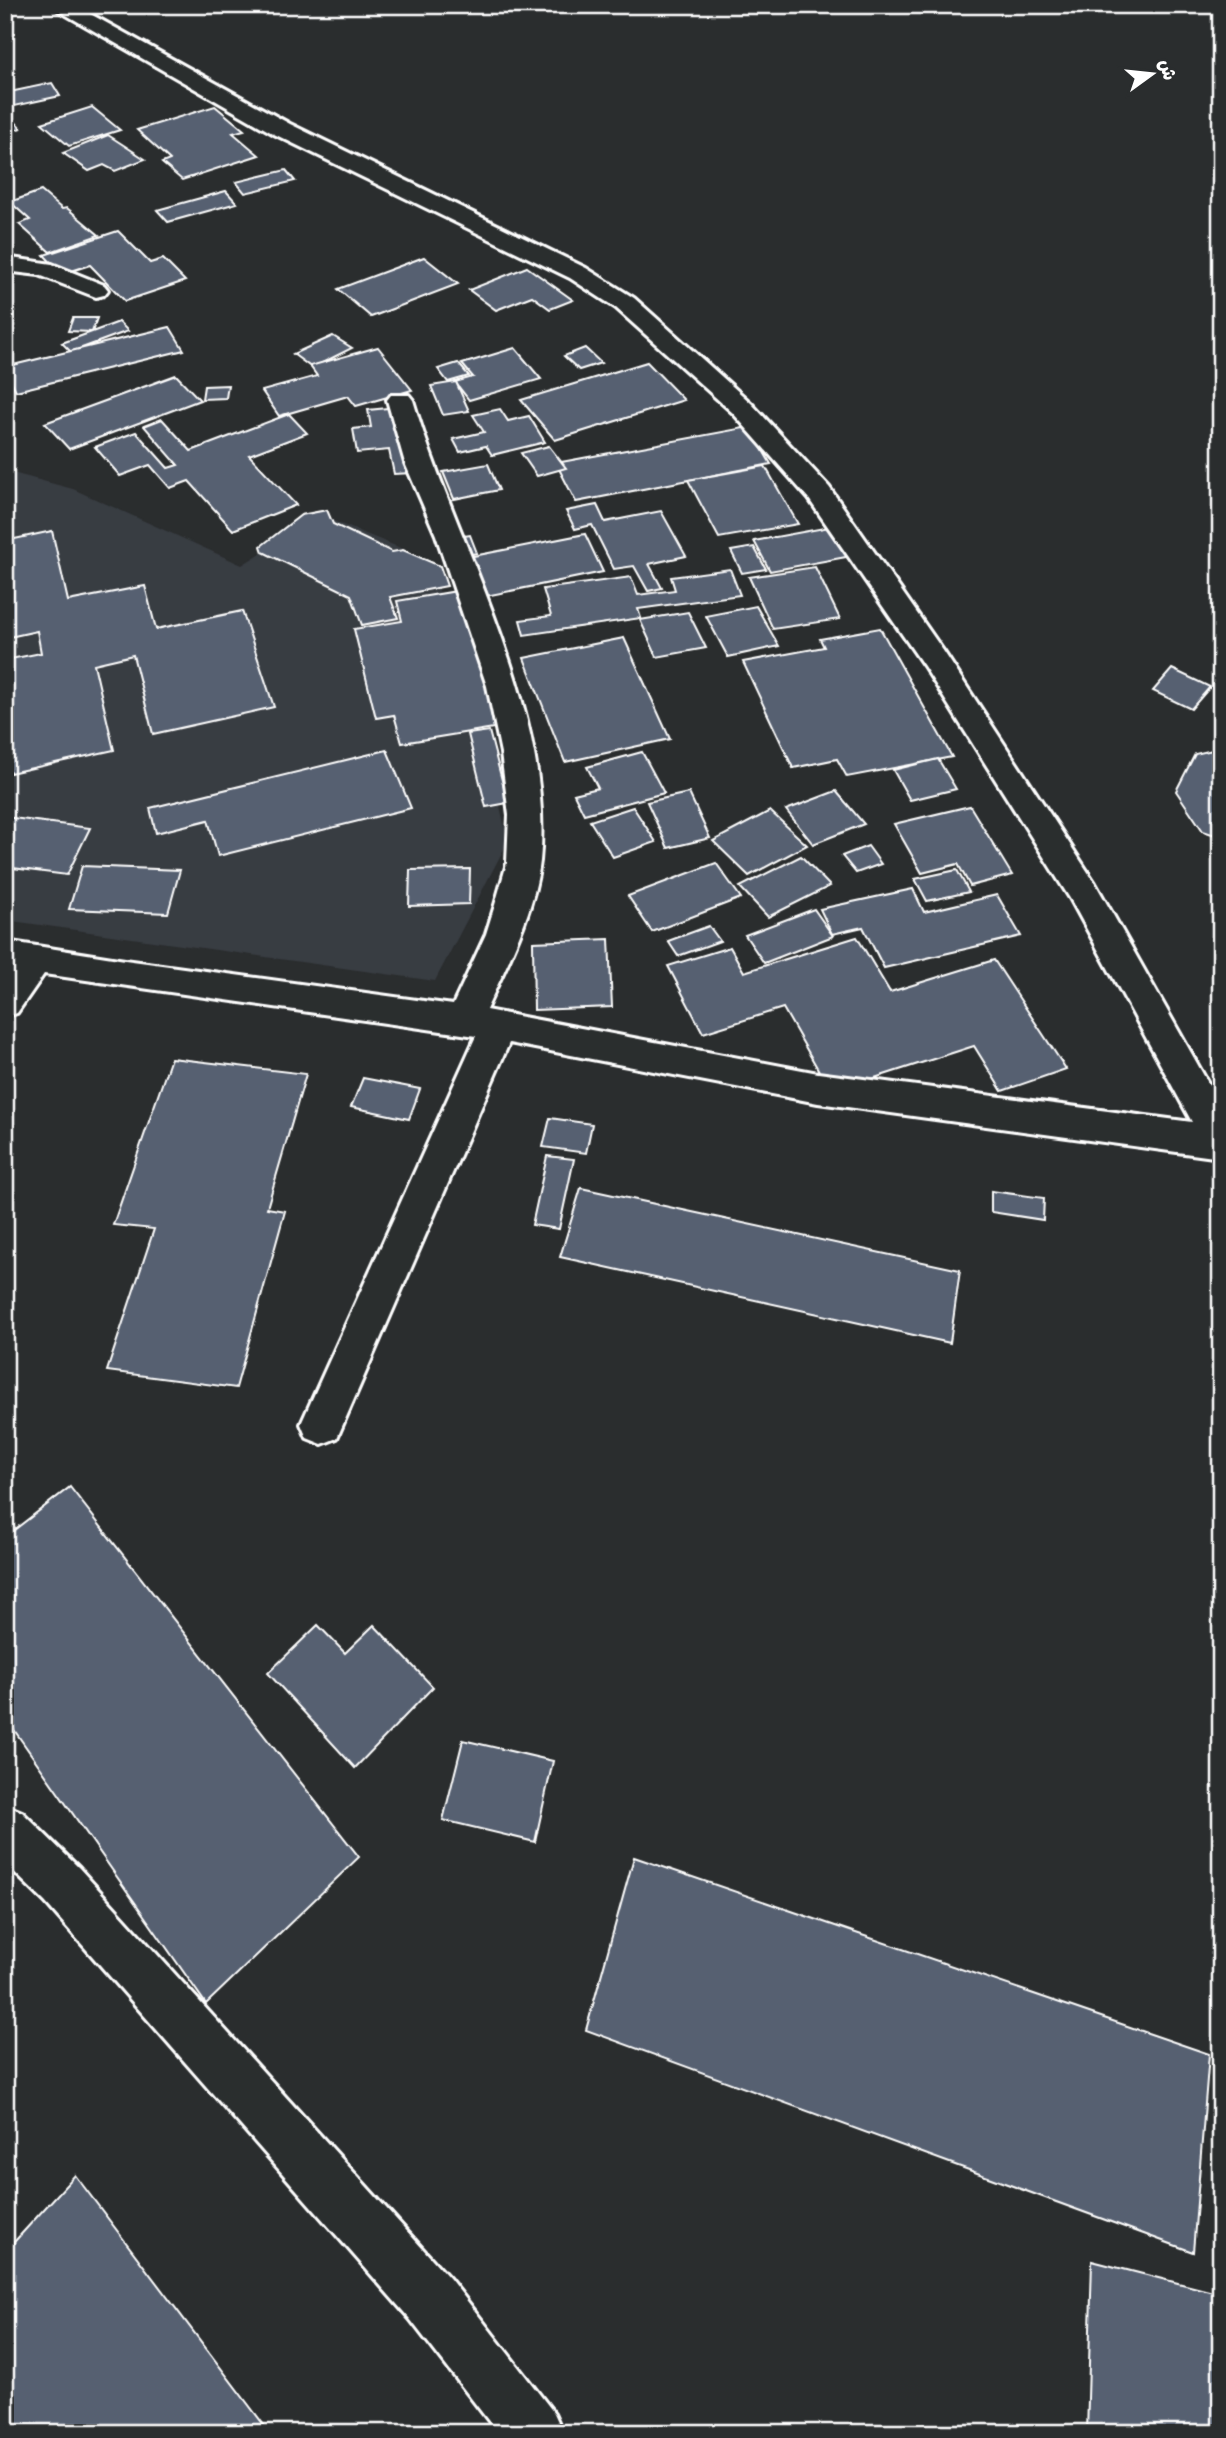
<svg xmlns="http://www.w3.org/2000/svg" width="1226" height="2438" viewBox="0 0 1226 2438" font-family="'Balsamiq Sans','Playpen Sans Arabic',sans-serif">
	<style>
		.built { fill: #383c42 }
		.building { fill: #576071; stroke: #fff; stroke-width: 2 }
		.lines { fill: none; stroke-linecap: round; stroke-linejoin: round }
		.minor-casing { stroke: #fff; stroke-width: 6 }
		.minor { fill: #2a2d2e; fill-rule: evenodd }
	</style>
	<rect width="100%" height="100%" fill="#2a2d2e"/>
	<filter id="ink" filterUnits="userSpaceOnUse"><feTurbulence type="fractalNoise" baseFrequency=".0143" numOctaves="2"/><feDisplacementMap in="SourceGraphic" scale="14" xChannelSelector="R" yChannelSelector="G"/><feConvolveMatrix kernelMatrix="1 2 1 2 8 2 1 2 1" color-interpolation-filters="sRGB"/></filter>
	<g filter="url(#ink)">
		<polygon class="built" points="5,471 73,489 242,565 321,516 423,557 461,637 508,841 435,981 5,920"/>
		<g class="building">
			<polygon points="52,83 60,96 5,108 5,93"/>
			<polygon points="215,106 244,130 233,133 259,155 182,180 162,163 170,160 137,130"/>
			<polygon points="92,107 120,130 69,146 42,123"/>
			<polygon points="8,114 21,128 5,133 5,115"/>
			<polygon points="108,135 145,159 115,171 104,165 89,171 63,153"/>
			<polygon points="286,170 295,181 245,193 236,182"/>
			<polygon points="41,191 62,209 67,208 99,235 50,252 19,224 30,220 10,202"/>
			<polygon points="226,191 237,203 168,222 157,210"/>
			<polygon points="118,231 150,263 163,259 185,281 125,301 90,265 62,274 44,255"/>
			<polygon points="424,257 458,284 371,317 338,289"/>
			<polygon points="527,267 573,300 550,309 532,296 496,310 469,290"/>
			<polygon points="73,318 97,318 92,332 68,331"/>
			<polygon points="119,322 128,331 71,352 62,343"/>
			<polygon points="170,327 184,350 16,391 5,367"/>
			<polygon points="333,336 352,348 312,368 293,354"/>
			<polygon points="378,347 412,390 356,406 348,396 279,416 262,391 317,376 310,366"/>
			<polygon points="515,348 541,379 469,400 455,382 473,377 462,364"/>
			<polygon points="585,348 601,363 579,370 564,356"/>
			<polygon points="647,362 684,400 555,440 521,400"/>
			<polygon points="458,363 469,376 448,382 438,369"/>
			<polygon points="176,375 200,400 69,449 45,423"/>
			<polygon points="456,382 469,411 443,415 431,386"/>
			<polygon points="228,385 226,398 202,399 204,386"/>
			<polygon points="398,407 412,473 394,474 389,450 357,453 353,429 371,427 368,410"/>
			<polygon points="500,409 508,421 529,416 545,442 492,455 486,446 460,452 453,439 484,432 473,415"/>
			<polygon points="289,414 307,433 249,455 296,505 233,530 189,481 170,488 150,465 120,476 95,447 136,432 168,468 178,465 144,426 162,419 191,451"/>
			<polygon points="749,427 771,464 576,502 556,463"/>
			<polygon points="549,446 566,468 537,476 521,453"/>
			<polygon points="488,464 499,490 454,499 443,472"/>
			<polygon points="765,466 798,524 719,538 688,480"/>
			<polygon points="597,505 605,522 661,511 686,556 649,564 662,588 648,591 634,566 614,569 592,525 575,529 566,511"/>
			<polygon points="327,510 333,524 392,552 403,550 440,566 447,586 390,597 398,618 362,625 351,595 263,552 261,546 301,515"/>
			<polygon points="840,525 857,555 770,571 754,541"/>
			<polygon points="52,531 68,601 145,586 156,629 242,611 274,707 153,734 133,655 94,664 114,750 10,773 5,747 5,660 41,653 37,631 5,638 5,541"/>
			<polygon points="585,534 603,572 486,596 453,560"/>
			<polygon points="470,535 477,553 452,558 445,539"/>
			<polygon points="754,547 766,569 742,573 731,551"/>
			<polygon points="815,567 840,619 773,629 749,577"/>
			<polygon points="730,569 740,595 638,609 641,618 524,635 520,620 551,616 543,589 631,577 638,595 675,590 671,577"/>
			<polygon points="463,590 506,726 402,743 394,715 376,718 354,629 402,621 397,601"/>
			<polygon points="756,606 779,646 728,657 706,616"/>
			<polygon points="688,612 706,648 657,657 640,620"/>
			<polygon points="880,628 952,757 847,777 837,759 793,768 743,662 824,647 820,639"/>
			<polygon points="624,638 670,739 565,762 524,658"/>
			<polygon points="1172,669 1210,687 1191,709 1153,691"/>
			<polygon points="489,731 508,803 486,807 468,734"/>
			<polygon points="1221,748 1221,837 1203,831 1176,791 1195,754"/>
			<polygon points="387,750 411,808 218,856 208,820 156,833 150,808"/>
			<polygon points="642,752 664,793 584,814 574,794 598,788 587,767"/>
			<polygon points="938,759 956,789 910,800 893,770"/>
			<polygon points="836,791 864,824 813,844 786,810"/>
			<polygon points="689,793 710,838 668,848 647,802"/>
			<polygon points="970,806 1012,875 970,886 958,864 922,873 894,824"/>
			<polygon points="633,807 656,842 613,857 590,821"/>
			<polygon points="770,811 807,845 749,876 713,841"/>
			<polygon points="5,817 90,828 67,875 5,867"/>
			<polygon points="868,846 881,864 856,873 842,856"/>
			<polygon points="801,856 830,886 768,917 740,887"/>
			<polygon points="716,863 741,898 652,932 628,896"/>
			<polygon points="82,866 180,870 168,913 69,909"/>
			<polygon points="470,869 469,904 409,906 410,870"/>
			<polygon points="957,870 969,892 927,901 915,879"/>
			<polygon points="913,889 924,912 997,895 1021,936 884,968 863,927 832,934 820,909"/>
			<polygon points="814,909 833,936 764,963 745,935"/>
			<polygon points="709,926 720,941 678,956 668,941"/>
			<polygon points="857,937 890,992 994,960 1066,1069 1002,1091 974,1046 831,1092 783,1008 703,1033 668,966 730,947 744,972"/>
			<polygon points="609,939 612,1007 534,1010 533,942"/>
			<polygon points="171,1058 306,1074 267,1208 285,1211 236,1388 107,1371 154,1229 113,1225"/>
			<polygon points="363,1078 420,1089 409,1119 351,1107"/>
			<polygon points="550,1118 592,1124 586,1153 543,1147"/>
			<polygon points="547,1156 574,1159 559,1229 532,1225"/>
			<polygon points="581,1188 960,1270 950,1343 560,1257"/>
			<polygon points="991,1191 1044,1198 1043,1220 991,1212"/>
			<polygon points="70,1487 359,1857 206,2004 5,1717 5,1537"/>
			<polygon points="318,1625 345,1653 374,1625 433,1687 355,1768 268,1673"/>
			<polygon points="463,1740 553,1761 535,1842 443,1820"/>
			<polygon points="634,1857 1209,2054 1193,2252 586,2030"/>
			<polygon points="75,2175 270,2433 14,2433 5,2420 5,2252"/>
			<polygon points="1092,2261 1221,2294 1221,2433 1087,2433"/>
		</g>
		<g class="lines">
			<g class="minor-casing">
				<g id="minor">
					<path d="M49 5H74L290 124 586 268 634 298 751 403 829 487 944 652 1095 883 1221 1106V1158L818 1103 509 1043 337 1438 322 1444 307 1438 301 1424 476 1036 44 974 17 1013 5 1017V975L10 968 5 967V941L125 960 453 1005 486 934 495 905 507 863 509 815 501 753 487 686 436 535 405 463 387 400 391 395H409L413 400C455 543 555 708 540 861 534 913 507 963 486 1010L818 1073 1192 1122 1071 900 924 666 809 499 733 413 616 308 570 278 274 134Z"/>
					<polygon points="5,257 52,264 104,285 108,290 104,295 96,297 39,275 5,271"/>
					<polygon points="5,1805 22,1812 79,1868 450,2279 554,2413 563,2433 498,2433 410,2319 45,1902 5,1863"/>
				</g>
			</g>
			<use href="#minor" class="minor"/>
		</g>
	</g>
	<rect width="1226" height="2438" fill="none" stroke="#2a2d2e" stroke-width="28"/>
	<rect x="14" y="14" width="1198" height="2410" fill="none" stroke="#fff" stroke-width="2.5" filter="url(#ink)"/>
	<g transform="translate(1152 74) rotate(75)" stroke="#2a2d2e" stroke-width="5" paint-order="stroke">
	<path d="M0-5L12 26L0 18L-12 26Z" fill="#ffffff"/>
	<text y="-10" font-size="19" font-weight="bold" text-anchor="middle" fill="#ffffff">ش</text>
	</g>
</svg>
